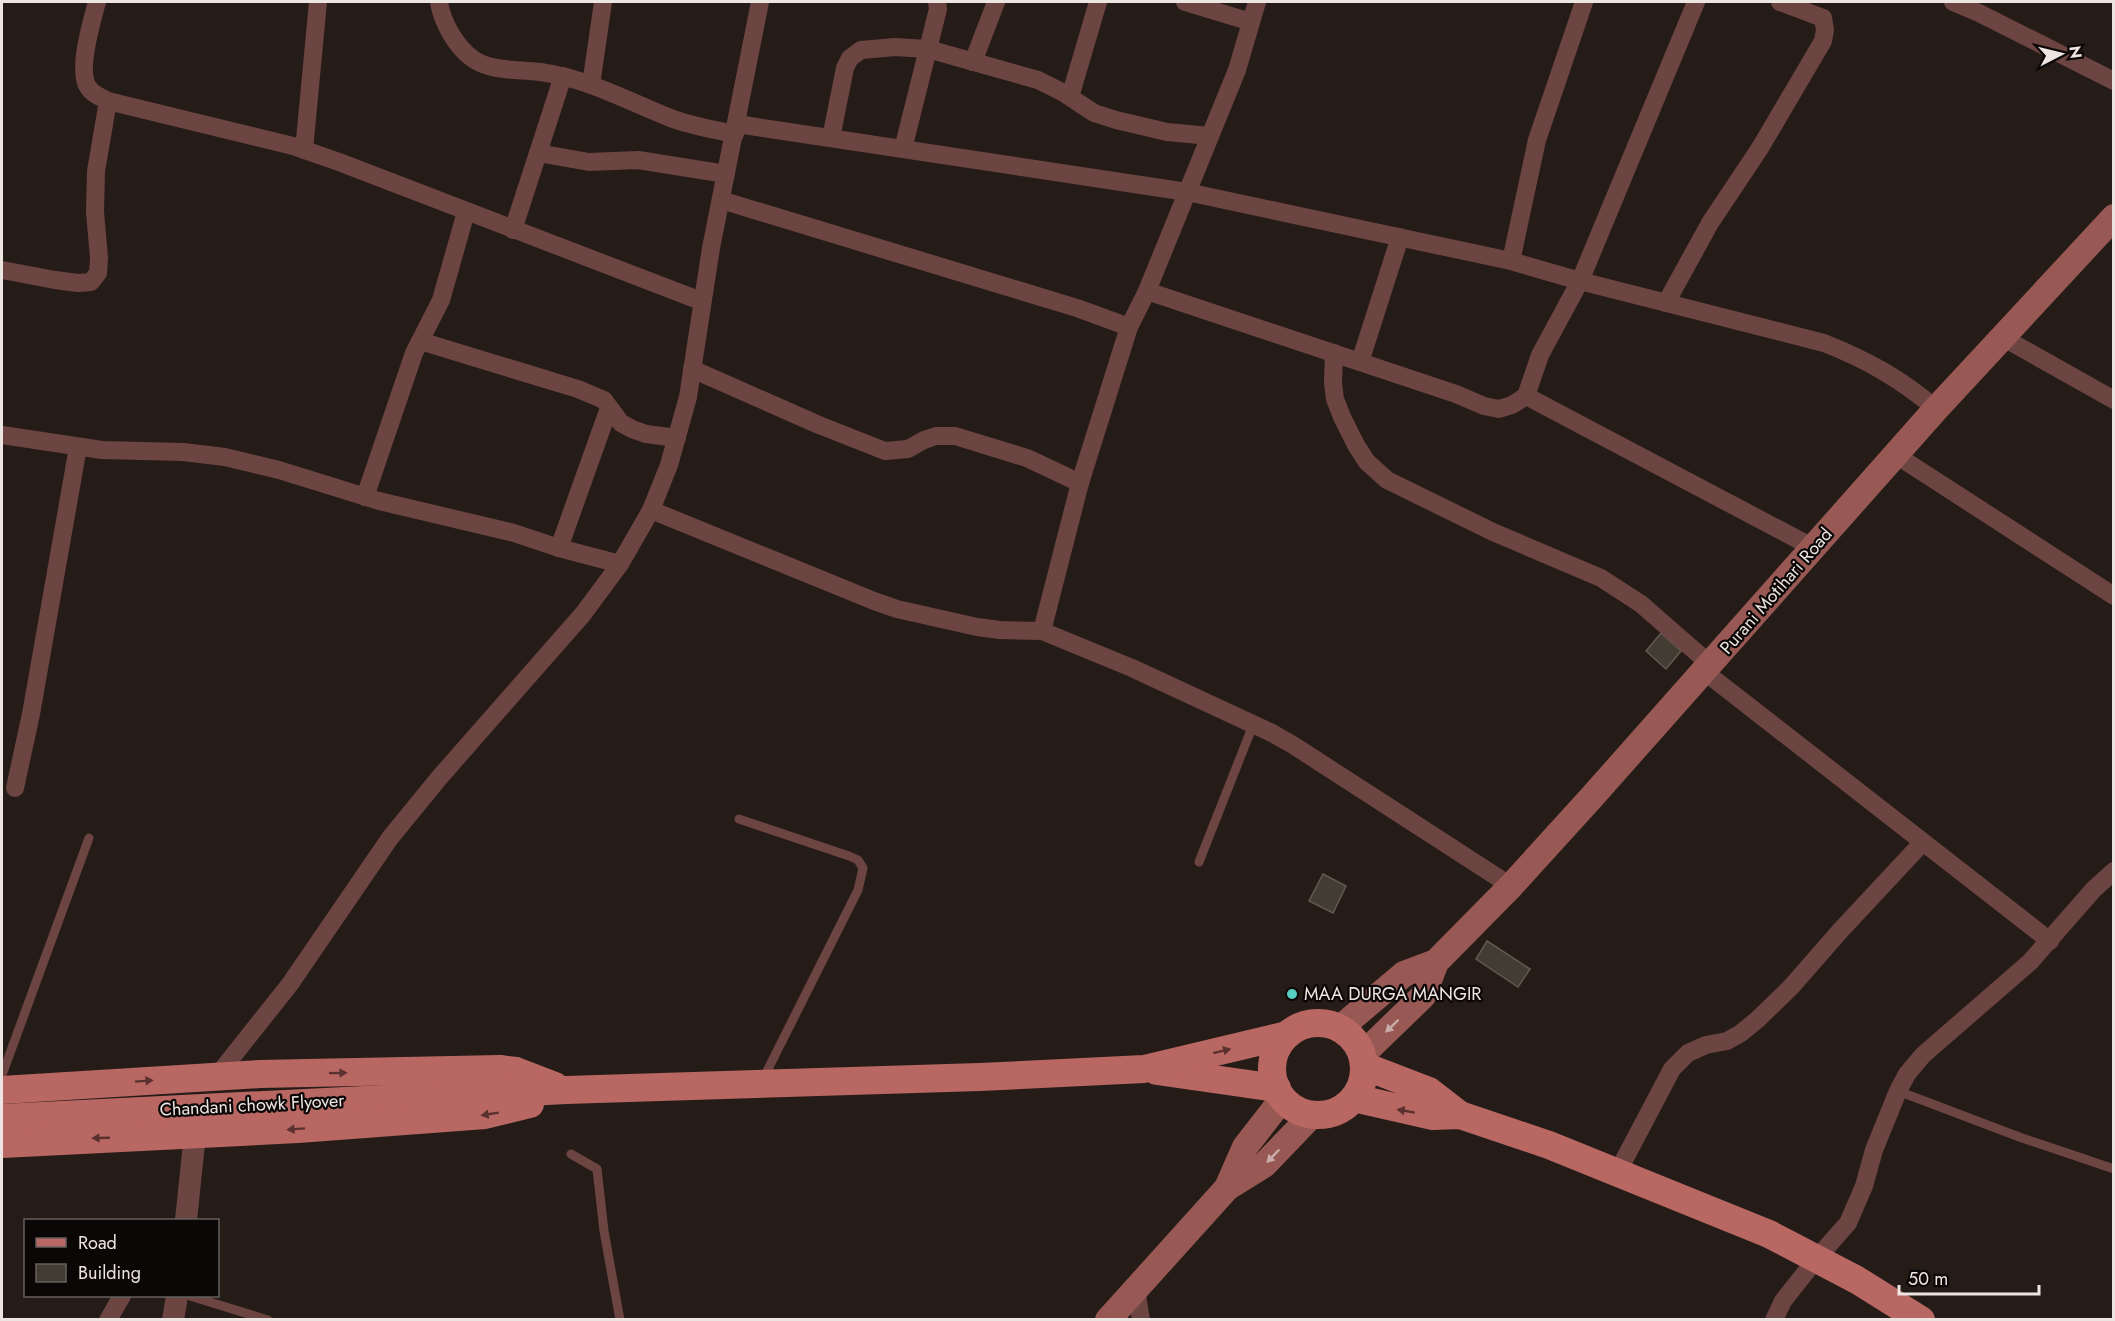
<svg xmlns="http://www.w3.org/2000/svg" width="2115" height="1321" viewBox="0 0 2115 1321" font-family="Jost,sans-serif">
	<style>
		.building { fill: #433c33; stroke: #615a4f; stroke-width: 1.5 }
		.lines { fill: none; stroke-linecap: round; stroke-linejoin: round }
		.service { stroke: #6c4441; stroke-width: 9 }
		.minor { stroke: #6c4441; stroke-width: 18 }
		.tertiary { stroke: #6c4441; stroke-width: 22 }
		.secondary { stroke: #985854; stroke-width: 26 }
		.primary { stroke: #b96763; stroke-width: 28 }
		.oneway { fill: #caada9 }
		.oneway2 { fill: #593230 }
		.poi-dot { fill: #58cec0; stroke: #0b0706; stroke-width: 2 }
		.labels { text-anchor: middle; stroke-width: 4.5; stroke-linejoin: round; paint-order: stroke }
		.street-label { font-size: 18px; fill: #ece5e2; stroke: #0b0706 }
		.poi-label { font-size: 18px; fill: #ece5e2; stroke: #0b0706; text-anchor: start }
	</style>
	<rect width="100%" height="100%" fill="#261c17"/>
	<g class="building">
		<polygon points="1661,633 1681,651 1666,669 1646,651"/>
		<polygon points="1323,874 1346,886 1333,913 1309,901"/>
		<polygon points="1487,941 1530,969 1518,987 1476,959"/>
	</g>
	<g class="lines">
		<g class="service">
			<polyline points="739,819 849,856 858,860 863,868 858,890 763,1079"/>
			<polyline points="1199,862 1253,725"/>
			<polyline points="2,1075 89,838"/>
			<polyline points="1898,1091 2022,1138 2114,1169"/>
			<polyline points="571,1154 597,1169 604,1231 620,1320"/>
			<polyline points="190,1296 268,1320"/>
		</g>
		<g class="minor">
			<path d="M97 2C92 20 77 71 88 87 92 94 101 97 108 101L293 146 339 162 701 301"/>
			<path d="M439 2C442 22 456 47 473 59 492 72 518 69 540 72 587 78 629 102 673 119 693 126 714 130 735 134"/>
			<polyline points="1185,2 1251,22"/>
			<polyline points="1953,2 1979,13 2114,81"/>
			<polyline points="973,62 996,2"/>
			<polyline points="591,85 603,2"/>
			<polyline points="1070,97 1098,2"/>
			<path d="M737 124 1187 192 1511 261 1580 281 1824 343C1867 360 1901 379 1936 409"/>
			<polyline points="831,138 845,68 850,58 861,50 895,47 928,49 1038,80 1064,93 1094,113 1116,120 1167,132 1210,136"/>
			<polyline points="903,149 938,9 937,2"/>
			<polyline points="304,150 318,2"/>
			<polyline points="538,153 589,162 638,160 726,174"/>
			<polyline points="721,200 1077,308 1129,327"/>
			<polyline points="513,230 563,76"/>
			<polyline points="1511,261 1537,140 1584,2"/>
			<polyline points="2,270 55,280 78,283 91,282 98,273 99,258 95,212 96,171 108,101"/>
			<polyline points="1147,291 1456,394 1484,406 1499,409 1512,405 1526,396 1540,355 1580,281 1696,2"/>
			<polyline points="1666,303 1710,223 1760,148 1823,41 1825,30 1823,18 1780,2"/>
			<polyline points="2002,337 2114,400"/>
			<polyline points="420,341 578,389 604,400 621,423 632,429 646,434 677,438"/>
			<polyline points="1334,353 1333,383 1335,399 1342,417 1356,445 1367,462 1387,480 1493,532 1601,578 1641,604 1711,665"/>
			<polyline points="1360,362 1400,237"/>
			<polyline points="692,369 819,425 885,451 908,449 924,440 936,436 955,436 1027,458 1080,483"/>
			<polyline points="1526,396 1814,548"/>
			<polyline points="2,435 102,450 183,452 225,457 279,470 379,501 514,533 559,548 620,564"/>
			<polyline points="1896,455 2114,596"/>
			<polyline points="365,497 414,353 441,300 466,212"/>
			<polyline points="651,510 874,601 897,609 977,627 1000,630 1042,631 1132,668 1272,733 1293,745 1511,886"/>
			<polyline points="559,548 609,408"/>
			<polyline points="1042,631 1080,483 1129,327 1147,291 1237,70 1257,2"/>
			<polyline points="1705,672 2050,941"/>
			<polyline points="15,788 31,714 78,447"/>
			<polyline points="217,1076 290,984 390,838 439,778 583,614 620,564 651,510 669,465 688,397 711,248 760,2"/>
			<polyline points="1618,1174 1624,1160 1672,1069 1688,1053 1706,1045 1727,1041 1741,1033 1757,1020 1791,987 1840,931 1923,842"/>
			<polyline points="1136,1289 1141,1320"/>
			<polyline points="108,1320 122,1296"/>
			<polyline points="1774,1320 1783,1301 1817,1258 1848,1223 1864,1186 1874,1150 1898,1091 1907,1074 1923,1055 2030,962 2094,889 2114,871"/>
		</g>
		<g class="tertiary">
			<polyline points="186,1220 195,1134"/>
			<polyline points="173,1320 177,1296"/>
		</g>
		<g class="secondary">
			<polyline points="1340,1028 1404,974 1436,962"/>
			<polyline points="1362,1055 1423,996 1436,962 1511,886 1591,798 1936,409 2114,217"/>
			<polyline points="1227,1188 1245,1147 1283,1098"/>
			<polyline points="1108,1320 1227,1188 1264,1165 1312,1115"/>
		</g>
		<g class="primary">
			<circle cx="1318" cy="1069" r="46"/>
			<polyline points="1364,1066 1429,1091 1460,1115"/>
			<polyline points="1157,1071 1277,1088"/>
			<polyline points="2,1090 260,1074 500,1069 516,1071 555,1086"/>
			<polyline points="1354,1098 1433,1116 1460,1115 1549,1145 1769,1234 1857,1280 1921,1320"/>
			<polyline points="2,1118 566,1090 980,1077 1144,1069 1287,1035"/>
			<polyline points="2,1144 298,1129 485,1115 530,1104"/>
		</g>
	</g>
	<defs><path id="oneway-solid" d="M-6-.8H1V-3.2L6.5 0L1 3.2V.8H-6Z" transform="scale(1.5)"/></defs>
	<g class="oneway">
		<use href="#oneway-solid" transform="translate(1392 1026) rotate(136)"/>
		<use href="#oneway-solid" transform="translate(1273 1156) rotate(134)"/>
	</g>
	<g class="oneway2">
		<use href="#oneway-solid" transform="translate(1222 1051) rotate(-14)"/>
		<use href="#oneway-solid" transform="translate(338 1073) rotate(-1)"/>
		<use href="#oneway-solid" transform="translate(144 1081) rotate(-4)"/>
		<use href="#oneway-solid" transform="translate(1406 1111) rotate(-170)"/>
		<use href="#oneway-solid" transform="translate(490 1114) rotate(171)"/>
		<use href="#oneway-solid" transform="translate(296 1129) rotate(176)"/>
		<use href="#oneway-solid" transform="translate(101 1138) rotate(178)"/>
	</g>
	<circle class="poi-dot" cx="1292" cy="994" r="6"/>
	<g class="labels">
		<g class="street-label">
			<text transform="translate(1776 591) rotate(-49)" y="6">Purani Motihari Road</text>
			<text transform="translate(252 1105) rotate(-3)" y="6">Chandani chowk Flyover</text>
		</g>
		<g class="poi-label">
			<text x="1304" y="1000">MAA DURGA MANGIR</text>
		</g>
	</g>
	<rect width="2115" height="1321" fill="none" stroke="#ece5e2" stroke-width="6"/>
	<rect x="24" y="1219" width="195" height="78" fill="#0b0706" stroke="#65605e" stroke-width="1.5"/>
	<rect x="36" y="1238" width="30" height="9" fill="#b96763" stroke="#65605e" stroke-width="1.5"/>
	<text x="78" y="1249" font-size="18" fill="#ece5e2">Road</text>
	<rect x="36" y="1264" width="30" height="18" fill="#433c33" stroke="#65605e" stroke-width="1.5"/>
	<text x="78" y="1279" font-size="18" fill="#ece5e2">Building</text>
	<g transform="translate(2061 54) rotate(83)" stroke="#0b0706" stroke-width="4.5" paint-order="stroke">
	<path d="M0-4.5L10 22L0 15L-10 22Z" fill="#ece5e2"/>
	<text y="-9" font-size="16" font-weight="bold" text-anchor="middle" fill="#ece5e2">N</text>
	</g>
	<path d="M1899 1285v9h140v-9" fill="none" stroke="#ece5e2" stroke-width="3"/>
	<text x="1908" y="1285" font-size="18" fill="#ece5e2" stroke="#0b0706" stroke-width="4.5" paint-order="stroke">50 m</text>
</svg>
